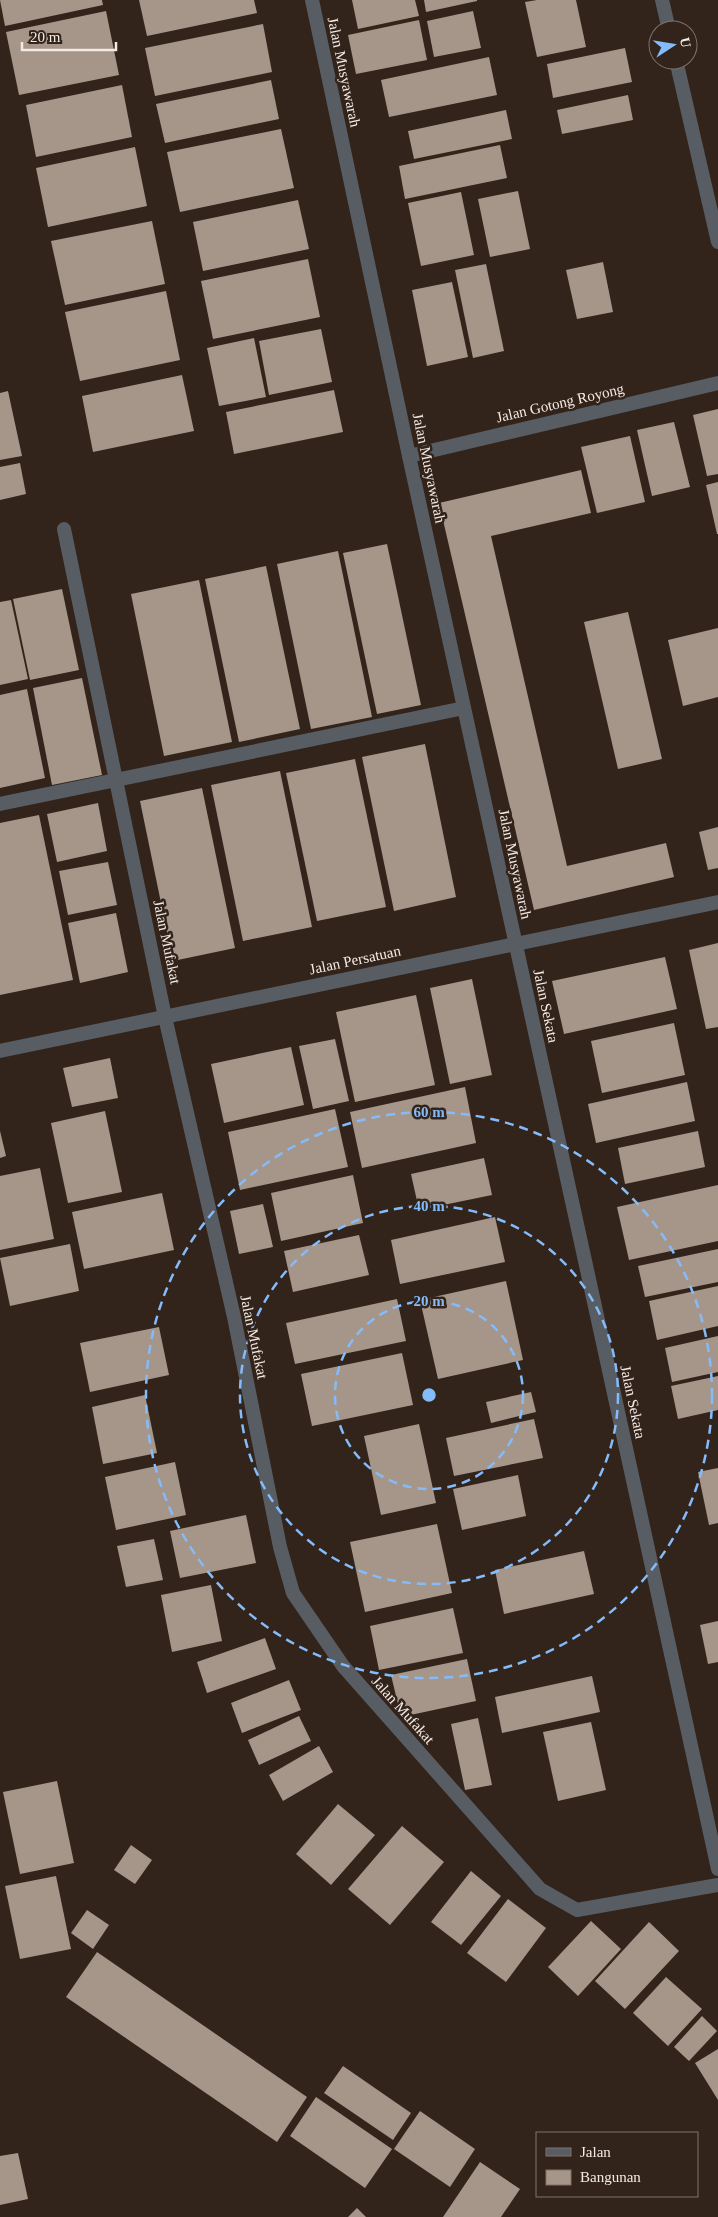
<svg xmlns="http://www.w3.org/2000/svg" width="718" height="2217" viewBox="0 0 718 2217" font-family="'Times New Roman',serif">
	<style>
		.building { fill: #a69589 }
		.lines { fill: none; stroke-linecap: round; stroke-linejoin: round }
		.minor { stroke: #585d64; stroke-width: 14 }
		.tertiary { stroke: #585d64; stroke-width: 14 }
		.ring { fill: none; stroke: #84bcfb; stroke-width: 2.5; stroke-dasharray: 9 6 }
		.labels { text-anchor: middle; stroke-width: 5; stroke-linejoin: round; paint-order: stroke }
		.street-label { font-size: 15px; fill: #f4eae4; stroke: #32241b }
		.centre { fill: #84bcfb; stroke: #32241b; stroke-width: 2.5 }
		.ring-label { font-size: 15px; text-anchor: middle; font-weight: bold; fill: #84bcfb; stroke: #32241b; stroke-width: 5; stroke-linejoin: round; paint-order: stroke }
	</style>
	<rect width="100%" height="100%" fill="#32241b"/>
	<g class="building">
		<polygon points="0,0 102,0 103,5 5,26"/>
		<polygon points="139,0 254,0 257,13 147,36"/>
		<polygon points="352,0 415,0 419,16 358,29"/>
		<polygon points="424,0 477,0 477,1 426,12"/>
		<polygon points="537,0 576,0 586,47 537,57 525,2"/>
		<polygon points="106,11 119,75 19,95 6,32"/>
		<polygon points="473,11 481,48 434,57 427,21"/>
		<polygon points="419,20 427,60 356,74 348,35"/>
		<polygon points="263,24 272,72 155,96 145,48"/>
		<polygon points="625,48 632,82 553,98 547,64"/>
		<polygon points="489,57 497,95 389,117 381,80"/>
		<polygon points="271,80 279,119 165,143 156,104"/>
		<polygon points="122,85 132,137 36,157 26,105"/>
		<polygon points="628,95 633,120 562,134 557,110"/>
		<polygon points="506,110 512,139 414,159 408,131"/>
		<polygon points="281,129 294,188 180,212 167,152"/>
		<polygon points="500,145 507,178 405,199 399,166"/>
		<polygon points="135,147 147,206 48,227 36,168"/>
		<polygon points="518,191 530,249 490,257 478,199"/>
		<polygon points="461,192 474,255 421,266 408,203"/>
		<polygon points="298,200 309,249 203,271 193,222"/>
		<polygon points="152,221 165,284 65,305 51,241"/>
		<polygon points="308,259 320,317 213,339 201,281"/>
		<polygon points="603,262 613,312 577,319 566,270"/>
		<polygon points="486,264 504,351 473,358 455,270"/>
		<polygon points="452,282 468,357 427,366 412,290"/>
		<polygon points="166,291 180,360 80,381 65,312"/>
		<polygon points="321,329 332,382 269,395 259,341"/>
		<polygon points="254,338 266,397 219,406 207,348"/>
		<polygon points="182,375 194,431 93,452 82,396"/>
		<polygon points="334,390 343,432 234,454 226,412"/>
		<polygon points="8,391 22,456 0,460 0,393"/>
		<polygon points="718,409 718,474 707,476 693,415"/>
		<polygon points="674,422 690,487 652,496 637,430"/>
		<polygon points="630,436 645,502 597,513 581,447"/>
		<polygon points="20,463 26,494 0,500 0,467"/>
		<polygon points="581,470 591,513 491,536 567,866 666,843 674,877 534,910 439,503"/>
		<polygon points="718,482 718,534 717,534 706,485"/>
		<polygon points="387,544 421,705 377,714 343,553"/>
		<polygon points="338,551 372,717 311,729 277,564"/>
		<polygon points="266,566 300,729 239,742 205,579"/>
		<polygon points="199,580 232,742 164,756 131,594"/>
		<polygon points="62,589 79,670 30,680 13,599"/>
		<polygon points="11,600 28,679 0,685 0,602"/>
		<polygon points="628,612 662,759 618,769 584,622"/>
		<polygon points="718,628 718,697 683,706 668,640"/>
		<polygon points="82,678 102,775 52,785 33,688"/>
		<polygon points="27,689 45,778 0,788 0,695"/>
		<polygon points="425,744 456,897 394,911 362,757"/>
		<polygon points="355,759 386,907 317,921 286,773"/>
		<polygon points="280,771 312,927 243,941 211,785"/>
		<polygon points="202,788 235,948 173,961 140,801"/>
		<polygon points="98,803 107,851 57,862 47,814"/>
		<polygon points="39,815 73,980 0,995 0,823"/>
		<polygon points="718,827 718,868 708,870 699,832"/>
		<polygon points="108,862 117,905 68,915 59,871"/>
		<polygon points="116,913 128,972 80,983 68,923"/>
		<polygon points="718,943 718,1027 706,1029 689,950"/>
		<polygon points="665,957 677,1009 564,1034 552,981"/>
		<polygon points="472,979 492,1075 450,1084 430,988"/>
		<polygon points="416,995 435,1085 355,1102 336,1012"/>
		<polygon points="674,1023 685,1075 602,1093 591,1041"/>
		<polygon points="335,1039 349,1101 313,1109 299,1046"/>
		<polygon points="291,1047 304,1105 224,1123 211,1064"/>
		<polygon points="110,1058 118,1098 72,1107 63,1068"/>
		<polygon points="687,1082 695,1121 596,1143 588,1104"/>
		<polygon points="465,1087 476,1143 362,1168 350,1112"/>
		<polygon points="335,1109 348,1167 240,1190 228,1132"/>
		<polygon points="105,1111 122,1192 68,1203 51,1123"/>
		<polygon points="0,1131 6,1156 0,1158"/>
		<polygon points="698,1131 705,1167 625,1184 618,1148"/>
		<polygon points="484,1158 492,1195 419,1210 411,1174"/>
		<polygon points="40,1168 54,1239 0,1250 0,1176"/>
		<polygon points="353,1175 363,1223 281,1241 271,1193"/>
		<polygon points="718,1185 718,1241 629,1260 617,1207"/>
		<polygon points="162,1193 174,1250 84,1269 72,1212"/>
		<polygon points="263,1204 273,1247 239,1254 230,1211"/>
		<polygon points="495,1217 505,1262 400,1284 391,1240"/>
		<polygon points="359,1235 369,1275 293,1292 284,1251"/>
		<polygon points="70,1244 79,1291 10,1306 0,1258"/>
		<polygon points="718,1249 718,1282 645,1297 638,1266"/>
		<polygon points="506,1281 523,1360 438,1379 420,1300"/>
		<polygon points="718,1286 718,1326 657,1340 649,1301"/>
		<polygon points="397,1299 406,1341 295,1364 286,1323"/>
		<polygon points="159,1327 169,1375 90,1392 80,1343"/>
		<polygon points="718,1336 718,1372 672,1382 665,1348"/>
		<polygon points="402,1353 413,1405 312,1426 301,1374"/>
		<polygon points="718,1376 718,1410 678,1419 671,1386"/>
		<polygon points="531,1392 536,1412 491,1423 486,1402"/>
		<polygon points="145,1395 157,1453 103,1464 92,1407"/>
		<polygon points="534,1419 543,1458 454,1476 446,1438"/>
		<polygon points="419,1424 436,1503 381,1515 364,1436"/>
		<polygon points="175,1462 186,1515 116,1530 105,1477"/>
		<polygon points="718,1468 718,1523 709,1525 698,1472"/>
		<polygon points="518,1475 526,1516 462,1530 453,1489"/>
		<polygon points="246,1515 256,1563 180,1578 170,1531"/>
		<polygon points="437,1524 452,1593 365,1612 350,1542"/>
		<polygon points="154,1539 163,1580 126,1587 117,1546"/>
		<polygon points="584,1551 594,1594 504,1614 495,1570"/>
		<polygon points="211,1585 222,1641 172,1652 161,1595"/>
		<polygon points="453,1608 463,1653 379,1670 370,1626"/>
		<polygon points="718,1621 718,1662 708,1664 700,1625"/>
		<polygon points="265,1638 276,1669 207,1693 197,1662"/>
		<polygon points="467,1659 476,1701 401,1717 391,1675"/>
		<polygon points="592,1676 600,1712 502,1733 495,1697"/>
		<polygon points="289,1680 301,1710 242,1733 231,1703"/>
		<polygon points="299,1716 311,1741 259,1765 248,1740"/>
		<polygon points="478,1718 492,1785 465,1790 451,1724"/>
		<polygon points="591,1722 606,1790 558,1801 543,1732"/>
		<polygon points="319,1746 333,1772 283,1801 269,1775"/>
		<polygon points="57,1781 74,1863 20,1874 3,1792"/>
		<polygon points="338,1804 375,1835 331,1885 296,1854"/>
		<polygon points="402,1826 444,1862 390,1925 348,1889"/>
		<polygon points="131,1845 152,1860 135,1884 114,1870"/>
		<polygon points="471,1871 501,1896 461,1945 431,1922"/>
		<polygon points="56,1876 71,1949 20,1959 5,1886"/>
		<polygon points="508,1899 546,1928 506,1982 467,1953"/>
		<polygon points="87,1910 109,1925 93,1949 71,1933"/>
		<polygon points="591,1921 621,1949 578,1996 548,1967"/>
		<polygon points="649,1922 679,1951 625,2009 595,1981"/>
		<polygon points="97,1952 307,2097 277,2142 66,1997"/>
		<polygon points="666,1977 702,2009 668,2046 633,2013"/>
		<polygon points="702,2016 717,2031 689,2061 674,2047"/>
		<polygon points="718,2049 718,2100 695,2063"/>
		<polygon points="343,2066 411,2113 393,2140 324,2093"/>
		<polygon points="316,2097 392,2149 365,2188 290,2136"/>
		<polygon points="420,2111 475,2149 450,2187 394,2149"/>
		<polygon points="18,2153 28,2199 0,2205 0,2156"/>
		<polygon points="480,2162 520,2189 501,2217 443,2217"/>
		<polygon points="357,2208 366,2217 348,2217"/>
	</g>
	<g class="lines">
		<g class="minor">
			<polyline points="312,0 409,456 718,1869"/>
			<polyline points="662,0 669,30"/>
			<polyline points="676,60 718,242"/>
			<polyline points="409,456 718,383"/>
			<polyline points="64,529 165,1017 234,1317 280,1547 293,1593 343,1666 540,1889 577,1910 718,1885"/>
			<polyline points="0,804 464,708"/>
		</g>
		<polyline class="tertiary" points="0,1051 718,902"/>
	</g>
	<g class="ring">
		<circle cx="429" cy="1395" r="94"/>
		<circle cx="429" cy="1395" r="189"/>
		<circle cx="429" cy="1395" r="283"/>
	</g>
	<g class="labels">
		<g class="street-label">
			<text transform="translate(344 72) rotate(78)" y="5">Jalan Musyawarah</text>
			<text transform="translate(560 403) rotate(-13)" y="5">Jalan Gotong Royong</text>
			<text transform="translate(429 468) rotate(78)" y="5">Jalan Musyawarah</text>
			<text transform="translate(515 864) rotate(78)" y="5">Jalan Musyawarah</text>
			<text transform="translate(167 942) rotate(78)" y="5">Jalan Mufakat</text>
			<text transform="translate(355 960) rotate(-12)" y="5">Jalan Persatuan</text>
			<text transform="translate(546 1006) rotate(78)" y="5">Jalan Sekata</text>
			<text transform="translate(254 1337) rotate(78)" y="5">Jalan Mufakat</text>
			<text transform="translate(633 1402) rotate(78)" y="5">Jalan Sekata</text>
			<text transform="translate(403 1710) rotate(48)" y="5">Jalan Mufakat</text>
		</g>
	</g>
	<circle cx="429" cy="1395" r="8" class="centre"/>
	<g class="ring-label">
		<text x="429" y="1117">60 m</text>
		<text x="429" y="1211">40 m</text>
		<text x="429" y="1306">20 m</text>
	</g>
	<rect x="536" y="2132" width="162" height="65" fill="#32241b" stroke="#80736b"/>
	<rect x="546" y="2148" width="25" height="8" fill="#585d64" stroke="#80736b"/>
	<text x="580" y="2157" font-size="15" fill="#f4eae4">Jalan</text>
	<rect x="546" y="2170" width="25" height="15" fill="#a69589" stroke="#80736b"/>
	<text x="580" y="2182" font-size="15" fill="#f4eae4">Bangunan</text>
	<g transform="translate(673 45) rotate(78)"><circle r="24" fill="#32241b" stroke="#80736b"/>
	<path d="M0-4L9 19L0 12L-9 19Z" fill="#84bcfb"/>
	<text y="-8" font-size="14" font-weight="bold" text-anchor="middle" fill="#f4eae4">U</text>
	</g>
	<path d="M22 42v8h94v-8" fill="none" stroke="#f4eae4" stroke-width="2.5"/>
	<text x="30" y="42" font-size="15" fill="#f4eae4" stroke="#32241b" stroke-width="4" paint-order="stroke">20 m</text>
</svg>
